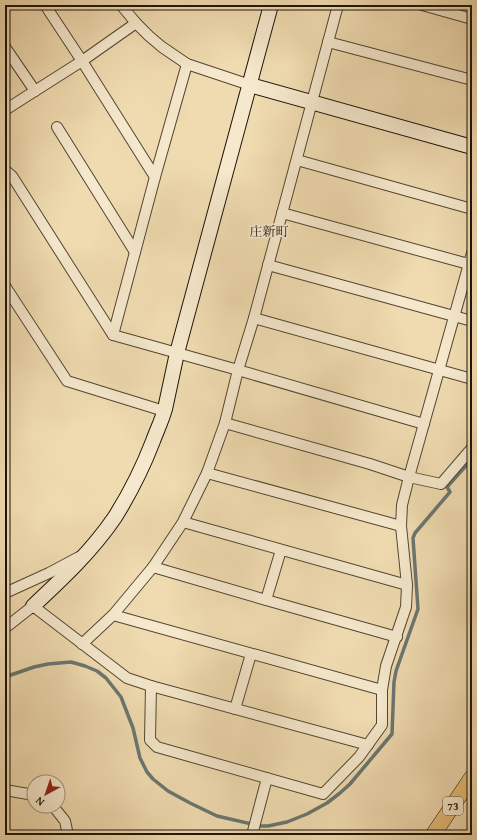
<svg xmlns="http://www.w3.org/2000/svg" width="477" height="840" viewBox="0 0 477 840" font-family="'Gentium Book Plus','Noto Serif JP',serif">
	<style>
		.lines { fill: none; stroke-linecap: round; stroke-linejoin: round }
		.stream { stroke: #6a7771; stroke-width: 3.5 }
		.street-casing { stroke: #524634; stroke-width: 12 }
		.secondary-casing { stroke: #1d140a; stroke-width: 16 }
		.primary-casing { stroke: #1d140a; stroke-width: 16 }
		.street { stroke: #f5e8cc; stroke-width: 10 }
		.secondary { stroke: #f5e8cc; stroke-width: 14 }
		.primary { stroke: #e8be78; stroke-width: 15 }
		.labels { text-anchor: middle; stroke-width: 3.5; stroke-linejoin: round; paint-order: stroke }
		.shield { fill: #f5e8cc; stroke: #5e5444; stroke-width: 1 }
		.shield-label { font-size: 11px; font-weight: bold; fill: #1d140a }
		.neighbourhood-label { font-size: 13px; fill: #1d140a; stroke: #f5e8cc }
	</style>
	<rect width="100%" height="100%" fill="#f0dbb0"/>
	<filter id="stains"><feTurbulence type="fractalNoise" baseFrequency=".005" numOctaves="4"/><feColorMatrix values="0 0 0 0 .2 0 0 0 0 .09 0 0 0 0 .02 0 0 0 .5 -.17"/></filter>
	<radialGradient id="worn" r=".72"><stop offset=".6" stop-color="#630" stop-opacity="0"/><stop offset="1" stop-color="#630" stop-opacity=".3"/></radialGradient>
	<g class="lines">
		<polyline class="stream" points="5,677 34,667 48,664 71,662 85,666 97,671 106,678 121,697 133,728 140,758 147,772 153,779 168,791 190,803 217,816 260,826 268,826 287,822 307,814 327,803 340,793 350,784 392,734 394,682 396,671 418,609 413,538 415,533 450,492 447,487 472,459"/>
		<g class="street-casing">
			<g id="street">
				<polyline points="45,5 82,61 155,177"/>
				<polyline points="121,5 136,23 149,36 162,47 187,64 250,85"/>
				<polyline points="422,5 472,19"/>
				<polyline points="328,42 472,80"/>
				<polyline points="5,47 35,91"/>
				<polyline points="5,110 82,61 136,23"/>
				<polyline points="57,127 135,252"/>
				<polyline points="297,160 472,209"/>
				<polyline points="5,170 12,176 113,335 238,370 424,424"/>
				<polyline points="282,213 472,265"/>
				<polyline points="268,265 472,321"/>
				<polyline points="5,286 67,381 164,411"/>
				<polyline points="254,318 472,379"/>
				<polyline points="113,335 155,177 187,64"/>
				<polyline points="225,423 370,464 409,477 441,484 472,448"/>
				<polyline points="207,473 401,526"/>
				<polyline points="183,522 407,585"/>
				<polyline points="153,567 266,600 397,637"/>
				<polyline points="5,593 49,573 79,557"/>
				<polyline points="266,600 281,550"/>
				<polyline points="113,615 382,690"/>
				<polyline points="5,628 33,606 127,678 151,686 150,740 157,747 323,794 359,757 382,725 382,690 386,666 406,607 407,585 401,526 402,505 409,477 472,253"/>
				<polyline points="82,644 113,615 153,567 183,522 207,473 225,423 238,370 254,318 338,5"/>
				<polyline points="151,686 368,745"/>
				<polyline points="235,709 251,654"/>
				<polyline points="5,790 34,795"/>
				<polyline points="53,806 65,821 68,835"/>
				<polyline points="252,835 267,778"/>
			</g>
		</g>
		<g class="secondary-casing">
			<g id="secondary">
				<polyline points="250,85 472,147"/>
				<path d="M33 606C62 579 92 551 115 517 130 493 143 467 153 441 157 430 162 420 165 409 169 391 173 372 177 353L271 5"/>
			</g>
		</g>
		<g class="primary-casing">
			<polyline id="primary" points="433,835 472,777"/>
		</g>
		<use href="#street" class="street"/>
		<use href="#secondary" class="secondary"/>
		<use href="#primary" class="primary"/>
	</g>
	<g class="labels">
		<rect class="shield" x="443" y="797" width="20" height="18" rx="3"/>
		<g class="shield-label">
			<text x="453" y="810">73</text>
		</g>
		<g class="neighbourhood-label">
			<text x="269" y="236">庄新町</text>
		</g>
	</g>
	<rect width="477" height="840" fill="none" stroke="#f0dbb0" stroke-width="20"/>
	<rect x="6" y="6" width="465" height="828" fill="none" stroke="#1d140a" stroke-width="2"/>
	<rect x="10" y="10" width="457" height="820" fill="none" stroke="#1d140a"/>
	<g transform="translate(46 794) rotate(220)"><circle r="19" fill="#f5e8cc" stroke="#9f937e"/>
	<path d="M0-3L7 15L0 10L-7 15Z" fill="#8f2418"/>
	<text y="-6" font-size="11" font-weight="bold" text-anchor="middle" fill="#1d140a">N</text>
	</g>
	<rect width="100%" height="100%" filter="url(#stains)"/>
	<rect width="100%" height="100%" fill="url(#worn)"/>
</svg>
